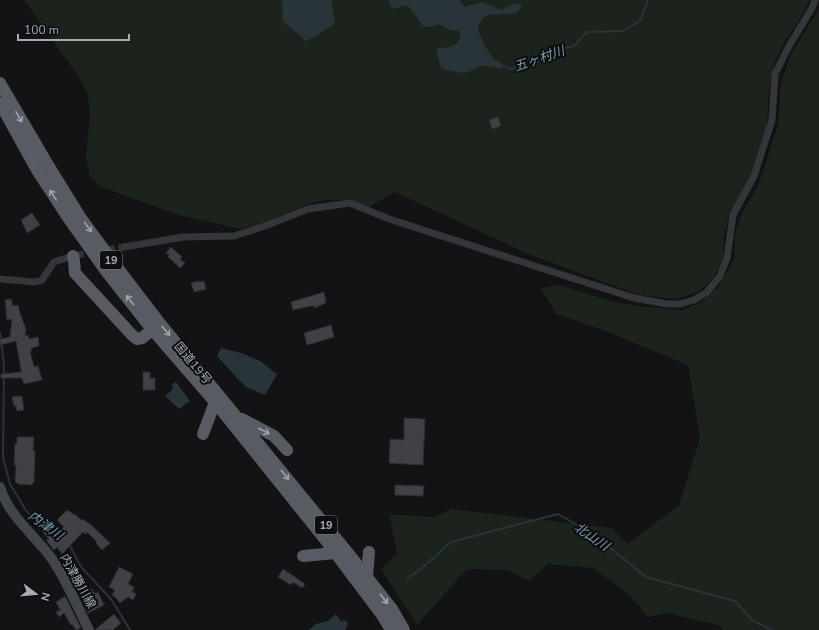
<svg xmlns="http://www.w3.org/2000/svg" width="819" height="630" viewBox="0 0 819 630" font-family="'Nunito Sans','Noto Sans JP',sans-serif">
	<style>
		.green { fill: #1b231c }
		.water { fill: #293439 }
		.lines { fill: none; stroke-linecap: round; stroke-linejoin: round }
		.stream { stroke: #293439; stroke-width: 2 }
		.building { fill: #3f4145; stroke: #2d2e31 }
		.minor-tunnel { stroke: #303235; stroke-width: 7; stroke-dasharray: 7 3.5; stroke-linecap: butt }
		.minor { stroke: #34363a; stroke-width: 7 }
		.secondary { stroke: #42454a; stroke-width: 10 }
		.trunk { stroke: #585c62; stroke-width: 12 }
		.oneway { stroke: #9da4ae }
		.labels { text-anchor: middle; stroke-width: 4; stroke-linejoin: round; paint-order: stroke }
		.shield { fill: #0e0e10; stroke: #787d84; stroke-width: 1 }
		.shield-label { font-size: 11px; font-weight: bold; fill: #a5acb6 }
		.street-label { font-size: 12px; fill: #a5acb6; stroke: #0e0e10 }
		.water-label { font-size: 13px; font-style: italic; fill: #7a9db2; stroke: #0e0e10 }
	</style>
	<rect width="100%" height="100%" fill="#131315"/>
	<g class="green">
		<polygon points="24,0 810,0 797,24 784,43 775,61 769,89 767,125 749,180 729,217 724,236 723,259 717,271 713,278 706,286 698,292 676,299 639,295 528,254 395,192 369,207 354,202 340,200 325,200 308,204 261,224 240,229 179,215 101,187 90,176 86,157 90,112 87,92 76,73"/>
		<polygon points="819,7 819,630 722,630 722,626 667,613 648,617 629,594 593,568 548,564 529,581 507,570 467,569 417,625 381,569 397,553 389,514 435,517 451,509 612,528 627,544 679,505 700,438 688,365 603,330 556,314 541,288 559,285 614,302 639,306 683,310 699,303 719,286 734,260 735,234 743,211 758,186 778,125 781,83 791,54 816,14"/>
	</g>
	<g class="water">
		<polygon points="285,0 331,0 335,21 332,26 307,41 304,40 300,35 283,22 282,1"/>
		<path d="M389 0H460L464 7 481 2 502 10C509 6 513 2 521 5V8L516 13 488 15 483 18 478 27V31L488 51 494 59 502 64 501 69 483 65 468 72 463 73 446 70 441 68 437 53V48C449 47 455 49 461 37L458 30H450L439 24 430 27 423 26 409 7 404 5 394 9 391 7Z"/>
		<polygon points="221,348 241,353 260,361 277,374 265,395 246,387 237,378 217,356"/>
		<polygon points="176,382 190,401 179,409 165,396 173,389 172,384"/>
		<polygon points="336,614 341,622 344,620 347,622 348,624 345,630 309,630 316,624 328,621"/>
	</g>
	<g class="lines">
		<g class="stream">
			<polyline points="500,65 512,69 539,61 550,52 574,46 587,32 622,31 640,21 648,0"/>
			<polyline points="0,333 4,365 3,458 10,484 27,512 60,533"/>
			<polyline points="69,544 81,567 111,599 130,630"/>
			<polyline points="407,579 421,569 451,542 558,514 593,534 646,577 735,601 752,620 772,630"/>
		</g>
	</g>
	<g class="building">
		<polygon points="498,117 501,126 492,129 489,120"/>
		<polygon points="32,213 40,225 27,233 21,220"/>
		<polygon points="171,247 182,257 180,259 185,263 180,268 168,257 169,255 166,253"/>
		<polygon points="199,281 199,282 204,281 206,289 194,292 191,283"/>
		<polygon points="324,292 326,303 314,308 314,306 311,306 293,310 291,302"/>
		<polygon points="11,299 13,306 18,305 20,313 26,329 25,336 28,335 29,339 38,337 39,346 31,348 32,351 30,351 34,367 38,366 42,380 24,384 22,378 1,378 1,374 21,372 21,370 16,341 0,345 0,339 10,337 12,319 7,320 5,300"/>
		<polygon points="331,325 334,337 307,345 304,333"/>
		<polygon points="143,372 150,372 150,378 155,378 155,390 143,390"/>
		<polygon points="22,396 24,410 17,411 16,406 14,406 12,397"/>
		<polygon points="404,418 425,419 423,465 389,463 390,439 404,440"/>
		<polygon points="17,437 34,437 33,451 35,451 34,482 31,485 18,484 15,481 16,465 14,465 15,443 17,444"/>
		<polygon points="395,485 424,486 423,496 395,495"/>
		<polygon points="67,510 75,515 76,515 81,520 83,519 89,524 89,523 110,543 102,550 96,543 97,542 87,532 86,534 83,532 62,554 57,547 54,550 46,540 49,539 41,531 46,526 54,534 64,527 57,520"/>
		<polygon points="119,567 133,574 128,584 134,587 132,592 136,594 133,600 128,597 120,603 116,598 112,595 115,590 109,587"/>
		<polygon points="283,569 305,584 302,588 293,582 291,585 278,577"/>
		<polygon points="88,589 92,589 95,594 98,592 104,605 88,613 79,594"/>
		<polygon points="65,596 81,628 77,630 76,630 72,624 71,625 64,613 59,617 56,612 62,609 60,610 56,602"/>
		<polygon points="114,614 121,623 113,630 95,630"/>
	</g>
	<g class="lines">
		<polyline class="minor-tunnel" points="77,255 124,247"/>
		<g class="minor">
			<polyline points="124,247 183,237 234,236 265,226 308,209 350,203 389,219 634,298 667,304 680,304 694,300 707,292 720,276 727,258 733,215 754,176 772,120 775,74 789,46 812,8 815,0"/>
			<polyline points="0,279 35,282 42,280 54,262 76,255"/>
		</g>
		<path class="secondary" d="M0 487C9 517 35 535 52 559 67 581 77 606 89 630"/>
		<g class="trunk">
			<polyline points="0,83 48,165 80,217 116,266 158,321 348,553 392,609 404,630"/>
			<polyline points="0,103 37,170 67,216 106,271 151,328 215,402 324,538 382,615 391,630"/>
			<path d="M73 256C75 262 74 267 75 273L133 336 137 339 142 338 153 329"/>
			<polyline points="242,419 274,436 287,450"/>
			<polyline points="203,434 215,402"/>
			<polyline points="303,556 335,553"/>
			<polyline points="367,577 369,552"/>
		</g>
	</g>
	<defs><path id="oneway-shaft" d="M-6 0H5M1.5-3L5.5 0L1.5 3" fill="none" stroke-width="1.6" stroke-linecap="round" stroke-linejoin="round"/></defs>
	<g class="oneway">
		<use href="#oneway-shaft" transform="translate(19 117) rotate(60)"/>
		<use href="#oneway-shaft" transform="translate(53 195) rotate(-123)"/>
		<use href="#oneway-shaft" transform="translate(88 227) rotate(54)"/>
		<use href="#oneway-shaft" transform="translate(130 300) rotate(-128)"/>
		<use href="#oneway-shaft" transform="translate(166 331) rotate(50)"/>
		<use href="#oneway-shaft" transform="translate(264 431) rotate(27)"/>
		<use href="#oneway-shaft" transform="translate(285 475) rotate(51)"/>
		<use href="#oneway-shaft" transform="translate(384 599) rotate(52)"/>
	</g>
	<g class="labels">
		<g class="shield">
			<rect x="100" y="251" width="22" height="18" rx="3"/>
			<rect x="315" y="516" width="22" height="18" rx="3"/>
		</g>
		<g class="shield-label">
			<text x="111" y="264">19</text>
			<text x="326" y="529">19</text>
		</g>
		<g class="street-label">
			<text transform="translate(193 363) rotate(50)" y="4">国道19号</text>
			<text transform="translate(78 581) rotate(61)" y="4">内津勝川線</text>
		</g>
		<g class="water-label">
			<text transform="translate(539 58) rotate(-19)" y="5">五ヶ村川</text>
			<text transform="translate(46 525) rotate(36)" y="5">内津川</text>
			<text transform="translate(592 536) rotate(34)" y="5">北山川</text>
		</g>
	</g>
	<g transform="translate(36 594) rotate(106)" stroke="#0e0e10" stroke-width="3" paint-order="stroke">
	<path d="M0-3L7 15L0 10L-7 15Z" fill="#a5acb6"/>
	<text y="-6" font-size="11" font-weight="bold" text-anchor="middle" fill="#a5acb6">N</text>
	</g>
	<path d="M18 34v6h111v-6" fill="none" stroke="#a5acb6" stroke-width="2"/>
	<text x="24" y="34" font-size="12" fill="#a5acb6" stroke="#0e0e10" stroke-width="3" paint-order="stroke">100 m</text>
</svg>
